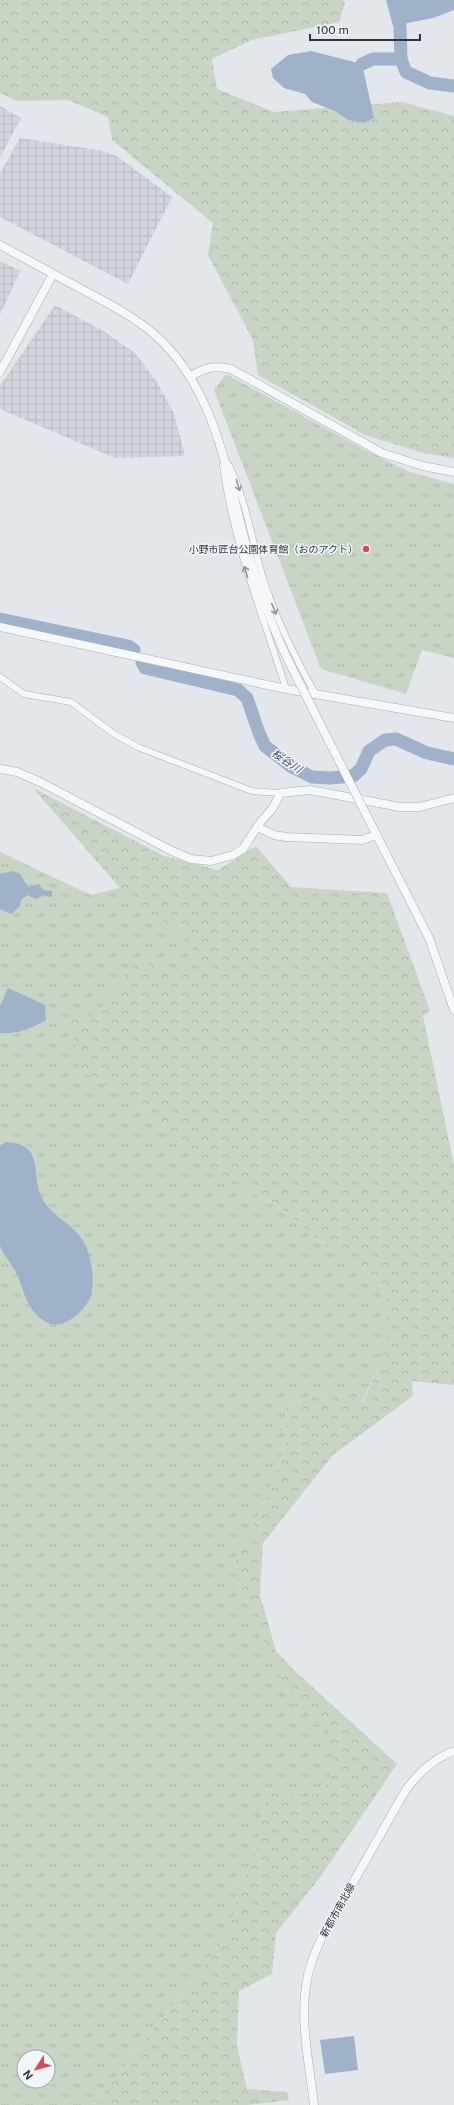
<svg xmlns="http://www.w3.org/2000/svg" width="454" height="2105" viewBox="0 0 454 2105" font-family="'Public Sans','Noto Sans JP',sans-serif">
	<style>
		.industrial { fill: url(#industrial-grid) }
		.grass { fill: url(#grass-tufts); fill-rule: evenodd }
		.forest { fill: url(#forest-crowns) }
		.water { fill: #9fb2ca }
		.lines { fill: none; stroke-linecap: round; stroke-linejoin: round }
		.river { stroke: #9fb2ca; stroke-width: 13 }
		.minor-casing { stroke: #a8adb5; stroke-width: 7 }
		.tertiary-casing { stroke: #a8adb5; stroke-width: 9 }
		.minor { stroke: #f6f7f9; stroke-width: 6 }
		.tertiary { stroke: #f6f7f9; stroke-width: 8 }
		.tertiary-bridge-casing { stroke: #a8adb5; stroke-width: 9; stroke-linecap: butt }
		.tertiary-bridge { stroke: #f6f7f9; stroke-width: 8 }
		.oneway { stroke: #90959e }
		.poi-dot { fill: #ce4b58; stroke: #f3f5f8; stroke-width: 1.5 }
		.labels { text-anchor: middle; stroke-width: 3; stroke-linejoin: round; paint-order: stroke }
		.poi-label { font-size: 10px; fill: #2b3343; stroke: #f3f5f8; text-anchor: end }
		.street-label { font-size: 10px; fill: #2b3343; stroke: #f3f5f8 }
		.water-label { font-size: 11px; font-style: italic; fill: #354f77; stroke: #f3f5f8 }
	</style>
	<defs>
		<pattern id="industrial-grid" width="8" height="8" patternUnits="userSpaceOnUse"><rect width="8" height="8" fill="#d1d5dd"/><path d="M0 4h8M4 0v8" fill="none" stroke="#b4b7bf"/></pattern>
		<pattern id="grass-tufts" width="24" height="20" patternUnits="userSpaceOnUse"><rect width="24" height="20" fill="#c8d5c4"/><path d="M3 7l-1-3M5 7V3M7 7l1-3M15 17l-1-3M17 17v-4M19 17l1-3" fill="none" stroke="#acb7aa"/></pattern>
		<pattern id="forest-crowns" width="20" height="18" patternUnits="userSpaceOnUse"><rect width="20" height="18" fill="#c8d5c4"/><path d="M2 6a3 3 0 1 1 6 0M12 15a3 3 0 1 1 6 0" fill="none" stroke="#acb7aa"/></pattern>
	</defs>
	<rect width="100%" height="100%" fill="#e3e6eb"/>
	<g class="industrial">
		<polygon points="0,106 21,118 0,157"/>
		<polygon points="20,138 103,151 117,156 172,197 128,284 0,217 0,173"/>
		<polygon points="0,261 20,271 0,315"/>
		<polygon points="55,305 105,332 135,353 157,382 174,414 185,456 115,458 0,409 0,386"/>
	</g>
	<g class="grass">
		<polygon points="226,374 367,451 410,472 454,484 454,658 422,650 406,694 321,669 214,390"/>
		<path d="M0 852 91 895 127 886 200 946 175 981 80 1070 136 1100 220 1179 276 1204 336 1254 357 1263 374 1280 386 1299 388 1334 381 1361 362 1402 331 1393 286 1404 287 1438 271 1486 252 1528 238 1551 234 1568 242 1595 256 1628 275 1662 293 1704 323 1727 333 1748V1768L327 1784 315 1794 305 1798 294 1796 275 1789 267 1790 256 1855 238 1888 234 1914 227 1936 94 2105H0ZM24 2057H48V2081H24Z"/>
	</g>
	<g class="forest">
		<polygon points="0,0 344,0 345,3 339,22 252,40 212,59 217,89 274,112 402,102 454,116 454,458 423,453 365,435 258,375 253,340 208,255 213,223 112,140 108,117 68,100 17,101 0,93"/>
		<polygon points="33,788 164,856 218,870 256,846 291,887 387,893 430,1011 423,1016 454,1165 454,1385 412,1381 413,1396 333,1455 263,1543 260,1595 276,1651 296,1672 397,1764 321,1876 276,1933 272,1974 239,1991 237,2046 247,2089 287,2092 289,2100 247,2105 94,2105 227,1936 234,1914 238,1888 256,1855 267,1790 275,1789 294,1796 305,1798 315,1794 327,1784 333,1768 333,1748 322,1727 293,1704 275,1662 256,1628 242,1595 234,1568 238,1551 252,1528 271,1486 287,1438 286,1404 331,1393 363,1402 381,1361 388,1334 386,1299 374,1280 357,1263 336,1254 276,1204 220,1179 136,1100 80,1070 70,1021 76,1008 94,1018 137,959 174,976 194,951 178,931 133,903"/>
	</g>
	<g class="water">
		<polygon points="386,0 454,0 454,10 433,18 393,26"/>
		<polygon points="311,51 362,64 374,118 364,123 348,120 335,111 312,102 305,94 284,88 273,78 271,69 288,55"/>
		<polygon points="13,871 20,874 28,887 39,884 43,890 52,891 52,896 50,897 43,895 36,899 27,895 21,900 20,906 11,914 0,909 0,874"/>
		<path d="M8 988 45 1005 46 1020C31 1029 17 1034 0 1033V1006Z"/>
		<path d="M6 1142C46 1144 30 1174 42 1198 53 1220 77 1223 87 1249 92 1263 96 1286 89 1300 81 1315 59 1333 43 1320 26 1308 24 1291 17 1274 13 1266 1 1252 0 1245 0 1236 0 1225 0 1215 0 1192 0 1169 0 1146Z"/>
		<polygon points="354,2036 358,2070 325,2074 320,2040"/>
	</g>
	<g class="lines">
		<g class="river">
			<polyline points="400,26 401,59"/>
			<polyline points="362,64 373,59 401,59 406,72 430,83 454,86"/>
			<polyline points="0,619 128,646 134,650"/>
			<polyline points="142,662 145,668 238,690 247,698 259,733 265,746 292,767 312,777 330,778 353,776 361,769 369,751 385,740 396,739 427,753 454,759"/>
		</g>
		<g class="minor-casing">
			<g id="minor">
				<path d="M228 464C246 498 251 538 262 575 275 617 294 656 316 695"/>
				<path d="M223 465C233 543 263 615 286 689"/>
				<polyline points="0,677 24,694 71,702 114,734 140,748 252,791 281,793"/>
			</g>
		</g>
		<g class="tertiary-casing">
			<g id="tertiary">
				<path d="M0 245C28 260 57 276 85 291 109 304 133 316 154 334 214 386 226 469 245 541 257 585 272 628 292 668"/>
				<polyline points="0,372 53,274"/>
				<path d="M191 376C205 368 214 365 231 369L382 453 423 466 454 472"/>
				<polyline points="0,627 286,689 454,718"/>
				<polyline points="0,769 17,772 40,782 172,851 191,859 211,861 233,855 243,849 259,824 272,809 281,793 310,790 400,807 420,807 454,798"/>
				<polyline points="257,827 274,835 286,837 362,840 377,835"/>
				<polyline points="374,830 429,938 454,1010"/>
				<path d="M314 2105C310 2067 300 2024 306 1986 308 1969 314 1955 321 1939L404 1793C416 1775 433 1759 454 1751"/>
			</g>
		</g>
		<use href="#minor" class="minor"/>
		<use href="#tertiary" class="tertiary"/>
		<g class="tertiary-bridge-casing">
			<polyline id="tertiary-bridge" points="292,668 374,830"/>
		</g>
		<use href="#tertiary-bridge" class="tertiary-bridge"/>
	</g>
	<defs><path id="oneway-shaft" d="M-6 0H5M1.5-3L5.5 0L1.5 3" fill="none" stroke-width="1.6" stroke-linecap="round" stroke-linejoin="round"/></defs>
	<g class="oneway">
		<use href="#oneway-shaft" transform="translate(238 485) rotate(72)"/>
		<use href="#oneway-shaft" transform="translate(246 572) rotate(-106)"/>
		<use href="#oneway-shaft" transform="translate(274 609) rotate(68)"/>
	</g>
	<circle class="poi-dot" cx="366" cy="549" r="4"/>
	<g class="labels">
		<g class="poi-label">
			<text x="358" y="553">小野市匠台公園体育館（おのアクト）</text>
		</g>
		<g class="street-label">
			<text transform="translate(337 1910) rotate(-61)" y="4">新都市南北線</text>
		</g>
		<g class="water-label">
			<text transform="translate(287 761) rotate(34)" y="4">桜谷川</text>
		</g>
	</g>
	<g transform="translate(36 2069) rotate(234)"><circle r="19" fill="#f3f5f8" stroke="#a3a7b0"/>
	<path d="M0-3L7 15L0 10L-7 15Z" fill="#ce4b58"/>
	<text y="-6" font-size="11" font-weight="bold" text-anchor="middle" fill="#2b3343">N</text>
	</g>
	<path d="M310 34v6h110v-6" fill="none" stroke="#2b3343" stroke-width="2"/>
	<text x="316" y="34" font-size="12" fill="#2b3343" stroke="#f3f5f8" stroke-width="3" paint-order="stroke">100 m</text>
</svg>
